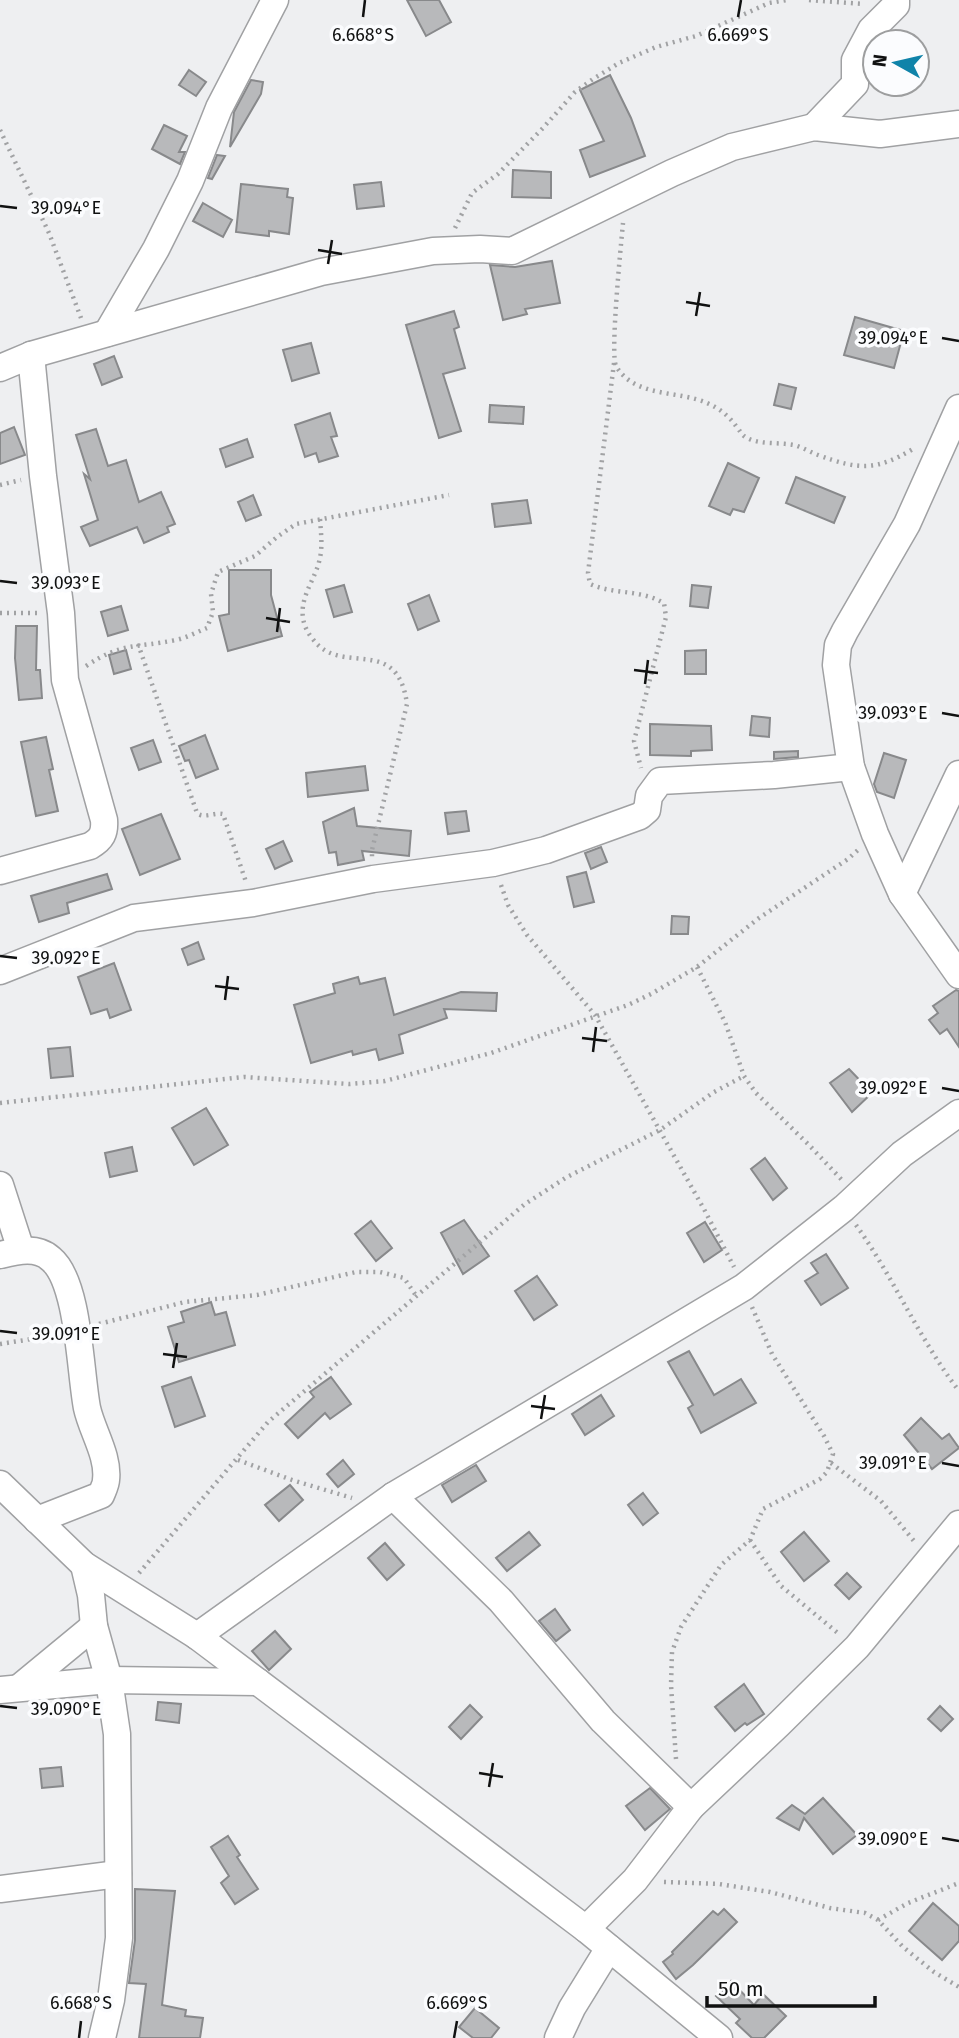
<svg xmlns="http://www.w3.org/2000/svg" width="959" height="2038" viewBox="0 0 959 2038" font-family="'Fira Sans',sans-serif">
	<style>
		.building { fill: #b8b9bb; stroke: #88898b; stroke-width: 2 }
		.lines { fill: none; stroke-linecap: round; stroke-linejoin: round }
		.minor-casing { stroke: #a0a1a3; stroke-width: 29 }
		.path { stroke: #a1a2a4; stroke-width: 4.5; stroke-dasharray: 2 5; stroke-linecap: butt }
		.minor { stroke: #fff; stroke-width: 26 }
		.ticks { fill: none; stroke: #101111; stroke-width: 2.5 }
		.ticks-label { font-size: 18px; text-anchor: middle; fill: #101111; stroke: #fbfcfe; stroke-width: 7; stroke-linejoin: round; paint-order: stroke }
	</style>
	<rect width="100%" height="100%" fill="#eeeff1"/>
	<g class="building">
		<polygon points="407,0 439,0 451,22 426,36"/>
		<polygon points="189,70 206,82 196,96 179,85"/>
		<polygon points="610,75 631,118 645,156 590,177 580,150 604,141 580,90"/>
		<polygon points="251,80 263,82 261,94 230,147 234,112"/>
		<polygon points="164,125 187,136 179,152 185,152 180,164 152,149"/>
		<polygon points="217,155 225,156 212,179 208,178"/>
		<polygon points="513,170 551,172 551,198 512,197"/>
		<polygon points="381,182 384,206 357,209 354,185"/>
		<polygon points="241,184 288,189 287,197 293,198 289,234 269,231 269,236 236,232"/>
		<polygon points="203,203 232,220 223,237 193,221"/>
		<polygon points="552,261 560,303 525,309 527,314 503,320 490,265 515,267"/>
		<polygon points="454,311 459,327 454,329 465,368 443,374 461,431 439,438 406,325"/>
		<polygon points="855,317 904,331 894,368 844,355"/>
		<polygon points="311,343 319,373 292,381 283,350"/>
		<polygon points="114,356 122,377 102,385 94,364"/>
		<polygon points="779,384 796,388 791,409 774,405"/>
		<polygon points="490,405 524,407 523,424 489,422"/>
		<polygon points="330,413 337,436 331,437 338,456 319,462 316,453 305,457 295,425"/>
		<polygon points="14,427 25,455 0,464 0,433"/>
		<polygon points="96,429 108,466 126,460 139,502 161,492 175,524 167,527 169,532 144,543 137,527 90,546 81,527 98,520 84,474 90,479 76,435"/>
		<polygon points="247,439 253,457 226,467 220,449"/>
		<polygon points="728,463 759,478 744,512 733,509 730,515 709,506"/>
		<polygon points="796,477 845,497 834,523 786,503"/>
		<polygon points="253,495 261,515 246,521 238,502"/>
		<polygon points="527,500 531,523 495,527 492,504"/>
		<polygon points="229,570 271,570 271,595 282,636 228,651 219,616 229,614"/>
		<polygon points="344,585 352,612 334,617 326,590"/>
		<polygon points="692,585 711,587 708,608 690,606"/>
		<polygon points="429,595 439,621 418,630 408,604"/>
		<polygon points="121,606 128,630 108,636 101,612"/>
		<polygon points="16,626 37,626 36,670 40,670 42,698 19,700 15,658"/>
		<polygon points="126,650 131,669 114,674 109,655"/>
		<polygon points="706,650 706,674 685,674 685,651"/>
		<polygon points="752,716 770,718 769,737 750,735"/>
		<polygon points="650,724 711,726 712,750 691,751 691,756 650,755"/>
		<polygon points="205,735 218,769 196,778 189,760 185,761 179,746"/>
		<polygon points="46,737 53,769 49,770 58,811 36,816 21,742"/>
		<polygon points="153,740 161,762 139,770 131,748"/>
		<polygon points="798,751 798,757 774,759 774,752"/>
		<polygon points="884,753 906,760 894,798 877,792 874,784"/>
		<polygon points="365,766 368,790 308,797 306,773"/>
		<polygon points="354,808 357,826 411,831 409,856 362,851 364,860 338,865 336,852 329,853 323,822"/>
		<polygon points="466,811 469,831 448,834 445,813"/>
		<polygon points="161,814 180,859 140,875 122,829"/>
		<polygon points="283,841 292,861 275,869 266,849"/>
		<polygon points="601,847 607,862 591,869 585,853"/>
		<polygon points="586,872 594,902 574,907 567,877"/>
		<polygon points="107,874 112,889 67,903 69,913 39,922 31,896"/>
		<polygon points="672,916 689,917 688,934 671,934"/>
		<polygon points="198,942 204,959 188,965 182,949"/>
		<polygon points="114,963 131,1010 110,1018 107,1009 91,1014 78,977"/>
		<polygon points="358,977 360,984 385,978 394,1015 461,992 497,993 496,1011 444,1009 447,1018 399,1035 403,1053 379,1060 376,1049 353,1055 352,1051 311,1063 294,1005 335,993 333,984"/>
		<polygon points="956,990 959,991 959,1047 947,1029 940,1034 929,1020 938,1013 933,1006"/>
		<polygon points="70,1047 73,1076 51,1078 48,1049"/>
		<polygon points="849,1069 872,1093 852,1112 830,1083"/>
		<polygon points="206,1108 228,1145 194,1165 172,1128"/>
		<polygon points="132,1147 137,1171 110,1177 105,1153"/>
		<polygon points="765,1158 787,1188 773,1200 751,1169"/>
		<polygon points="464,1220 489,1256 463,1274 441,1233"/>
		<polygon points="371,1221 392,1248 376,1261 355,1234"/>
		<polygon points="705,1222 722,1250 704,1262 687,1233"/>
		<polygon points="826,1254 848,1288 821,1305 805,1281 818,1273 811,1263"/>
		<polygon points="537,1276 557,1305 534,1320 515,1291"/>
		<polygon points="211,1302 215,1315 226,1312 235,1345 179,1362 168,1327 184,1322 181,1312"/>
		<polygon points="689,1351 714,1395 741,1379 756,1403 701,1433 688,1408 693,1405 668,1362"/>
		<polygon points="191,1377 205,1416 175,1427 162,1387"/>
		<polygon points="331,1377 351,1404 330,1419 325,1413 298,1438 285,1424 314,1397 310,1392"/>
		<polygon points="601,1395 614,1416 585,1435 572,1414"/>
		<polygon points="921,1418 942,1439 949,1434 959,1448 932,1469 904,1435"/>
		<polygon points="343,1460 354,1474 338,1487 327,1474"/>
		<polygon points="476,1465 486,1481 452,1502 442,1485"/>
		<polygon points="290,1485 303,1500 279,1521 265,1505"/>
		<polygon points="643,1493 658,1513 643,1525 628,1505"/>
		<polygon points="529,1532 540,1545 507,1571 496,1558"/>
		<polygon points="804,1532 829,1561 804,1581 781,1552"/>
		<polygon points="385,1543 404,1565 387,1580 368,1558"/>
		<polygon points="847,1573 861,1587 849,1599 835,1585"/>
		<polygon points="555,1609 570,1630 556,1641 539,1621"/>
		<polygon points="275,1631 291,1649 269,1670 252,1651"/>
		<polygon points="744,1684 764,1714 747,1725 745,1723 735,1731 715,1707"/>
		<polygon points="158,1702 181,1704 179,1723 156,1720"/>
		<polygon points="470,1705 482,1717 461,1739 449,1727"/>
		<polygon points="940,1706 953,1719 941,1731 928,1719"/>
		<polygon points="61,1767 63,1786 42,1788 40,1769"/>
		<polygon points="650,1788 670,1809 645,1830 626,1806"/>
		<polygon points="823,1798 857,1835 833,1854 804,1818 799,1830 777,1818 792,1805 805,1814"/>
		<polygon points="228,1836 240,1855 237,1857 258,1889 235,1904 221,1883 229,1876 211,1847"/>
		<polygon points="135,1889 175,1891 162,2005 186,2010 185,2016 203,2018 200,2038 139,2038 146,1984 129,1983 135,1940"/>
		<polygon points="933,1903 959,1926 959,1941 942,1960 909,1931"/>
		<polygon points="724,1909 737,1922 693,1965 676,1979 663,1962 673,1954 672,1952 713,1911 718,1915"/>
		<polygon points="731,1981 754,2005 763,1994 786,2016 764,2038 752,2038 736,2023 740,2019 716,1996"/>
		<polygon points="475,2008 499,2028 491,2038 473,2038 459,2027"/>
	</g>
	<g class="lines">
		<g class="minor-casing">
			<g id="minor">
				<polyline points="814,127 855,84 855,60 871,30 896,5 896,0"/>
				<polyline points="107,333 156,249 190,181 219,108 275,0"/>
				<polyline points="0,368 31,355 321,272 433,251 480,249 512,251 672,173 732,147 814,127 880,134 959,124"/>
				<polyline points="959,408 907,524 845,631 838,645 836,665 851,767 875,834 902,894 959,975"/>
				<path d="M0 871 90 846C102 839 105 833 104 820L65 680 61 613 43 476 31 355"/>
				<polyline points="902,894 959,774"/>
				<polyline points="0,971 134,918 253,903 373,879 493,863 546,850 640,816 647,810 649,796 660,781 774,775 851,767"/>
				<polyline points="0,1185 21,1250"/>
				<path d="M0 1255C17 1251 37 1246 51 1259 79 1282 80 1372 87 1408 92 1431 109 1456 106 1480 106 1484 103 1490 101 1495L37 1520"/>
				<polyline points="0,1484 84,1565 197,1636 586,1929 719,2038"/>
				<polyline points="393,1496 501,1601 603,1721 691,1807"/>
				<polyline points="84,1565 91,1595 94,1626 109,1680 117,1734 119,1938 111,2000 102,2038"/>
				<polyline points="197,1636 393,1496 744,1287 844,1208 902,1154 959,1113"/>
				<polyline points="20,1687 94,1626"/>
				<polyline points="0,1690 109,1680 258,1682"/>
				<polyline points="0,1889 118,1874"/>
				<polyline points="586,1929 635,1880 691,1807 779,1724 857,1647 959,1524"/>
				<polyline points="558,2038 572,2008 609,1948"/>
			</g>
		</g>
		<g class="path">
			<polyline points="809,0 864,4"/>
			<polyline points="0,130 49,233 81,318"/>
			<path d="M623 223C621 245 610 354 616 366 635 398 678 390 707 403 719 408 729 416 736 426 740 430 741 435 747 438 761 445 778 442 794 445 802 447 810 452 818 455 859 470 876 471 913 449"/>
			<polyline points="455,228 472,193 498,174 543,128 575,92 593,79 619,63 656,47 696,36 769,3 787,0"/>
			<path d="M614 363 588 573 590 584C615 595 639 589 664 603L666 617 634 741 641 768"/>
			<polyline points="0,485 21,480"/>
			<path d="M320 519C321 534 323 548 319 562 314 581 300 597 303 618 304 625 307 632 312 638 341 679 397 632 407 704L372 850V857"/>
			<polyline points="0,613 39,613"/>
			<path d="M138 644 197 813C203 819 215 812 223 814L246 882"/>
			<path d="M86 666C122 642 136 648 176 640 186 638 197 632 207 628L213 612 211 594 218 572 255 556 277 537 296 524 449 495"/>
			<polyline points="501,885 508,905 527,935 595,1015 705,1211 734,1267"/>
			<polyline points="697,967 725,1022 744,1076 756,1093 809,1145 842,1180"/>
			<polyline points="0,1103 244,1077 349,1084 385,1081 491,1053 628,1005 651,994 697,967 759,918 848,859 858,850"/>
			<path d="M856 1225C894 1278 919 1339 959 1391"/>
			<polyline points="99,1324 185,1302 257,1295 356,1272 380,1272 404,1278 417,1297"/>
			<polyline points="0,1344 57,1335"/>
			<polyline points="238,1460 292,1480 352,1498"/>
			<polyline points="831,1463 881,1501 914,1541"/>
			<polyline points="750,1540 781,1586 839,1634"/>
			<polyline points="139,1573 268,1422 525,1204 567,1177 660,1130 714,1092 744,1076"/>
			<polyline points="676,1759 671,1685 672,1652 681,1627 721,1565 750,1540 763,1509 820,1479 827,1472 833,1454 824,1436 772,1354 752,1307"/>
			<polyline points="664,1882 719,1884 770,1892 830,1908 865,1913 878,1920 903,1947 934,1972 959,1987"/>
			<polyline points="878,1920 908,1903 959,1883"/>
		</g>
		<use href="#minor" class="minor"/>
	</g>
	<path class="ticks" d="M363 17 365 0M738 17 741 0M0 206 17 208M318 250 342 254M328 264 332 240M686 302 710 306M696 316 700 292M942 338 959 341M0 581 17 583M266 618 290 622M277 632 280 608M634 670 658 673M645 684 648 660M942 713 959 716M0 956 17 958M215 986 239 989M225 1000 228 976M582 1038 607 1041M593 1052 596 1027M942 1088 959 1091M0 1331 17 1333M163 1354 187 1357M173 1368 177 1343M531 1406 555 1409M541 1419 545 1395M942 1463 959 1466M0 1706 17 1708M479 1773 503 1777M489 1787 493 1763M942 1838 959 1841M79 2038 81 2021M454 2038 457 2021"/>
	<g class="ticks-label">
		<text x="363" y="41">6.668°S</text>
		<text x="738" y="41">6.669°S</text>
		<text x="66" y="214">39.094°E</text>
		<text x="893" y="344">39.094°E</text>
		<text x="66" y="589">39.093°E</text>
		<text x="893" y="719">39.093°E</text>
		<text x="66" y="964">39.092°E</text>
		<text x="893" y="1094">39.092°E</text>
		<text x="66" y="1340">39.091°E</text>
		<text x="893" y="1469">39.091°E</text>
		<text x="66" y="1715">39.090°E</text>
		<text x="893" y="1845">39.090°E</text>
		<text x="81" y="2009">6.668°S</text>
		<text x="457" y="2009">6.669°S</text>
	</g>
	<g transform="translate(896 63) rotate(278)"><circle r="33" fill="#fbfcfe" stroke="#9d9e9f" stroke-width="2"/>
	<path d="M0-5L12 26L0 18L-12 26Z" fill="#0f83a9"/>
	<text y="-10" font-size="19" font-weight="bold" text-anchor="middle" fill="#101111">N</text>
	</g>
	<path d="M707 1996v10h168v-10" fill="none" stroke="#101111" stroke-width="3.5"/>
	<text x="718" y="1996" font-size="21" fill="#101111" stroke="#fbfcfe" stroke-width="5" paint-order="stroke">50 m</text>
</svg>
